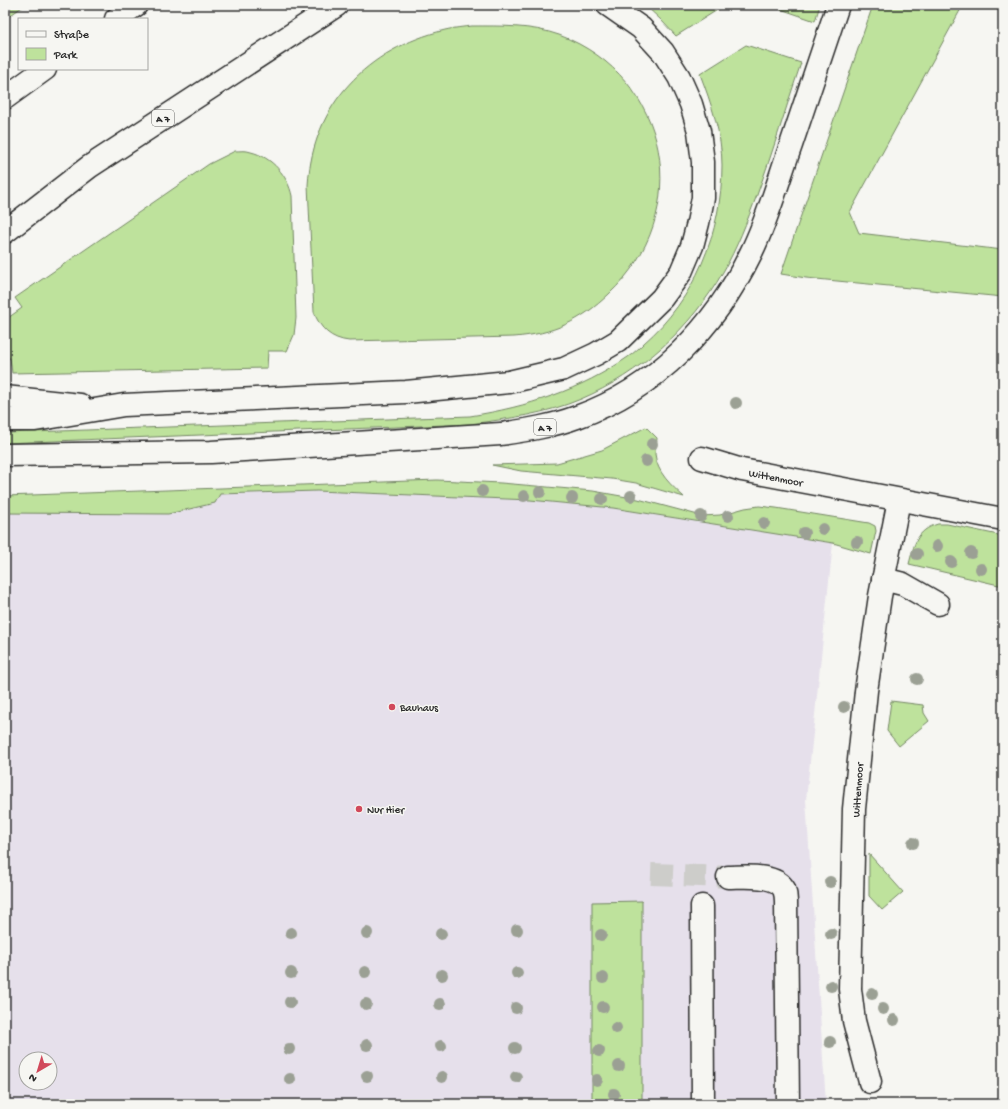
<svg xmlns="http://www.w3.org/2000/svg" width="1008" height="1109" viewBox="0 0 1008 1109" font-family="'Gochi Hand',sans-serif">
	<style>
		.built { fill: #e6e0eb; fill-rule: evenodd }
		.green { fill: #bee29c; stroke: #748664 }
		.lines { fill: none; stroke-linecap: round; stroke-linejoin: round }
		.minor-tunnel { stroke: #cdcdca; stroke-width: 22; stroke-dasharray: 22 11; stroke-linecap: butt }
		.minor-casing { stroke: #2b2b2b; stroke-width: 25 }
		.highway-casing { stroke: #2b2b2b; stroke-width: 25 }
		.minor { stroke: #f6f6f2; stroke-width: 22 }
		.highway { stroke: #f6f6f2; stroke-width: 22 }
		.tree { fill: #9ba094 }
		.poi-dot { fill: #d1495b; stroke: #f6f6f2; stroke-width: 1.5 }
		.labels { text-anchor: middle; stroke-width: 3; stroke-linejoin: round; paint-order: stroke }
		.shield { fill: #f6f6f2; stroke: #686867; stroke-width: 1 }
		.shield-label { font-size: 10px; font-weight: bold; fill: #2b2b2b }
		.street-label { font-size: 11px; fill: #2b2b2b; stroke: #f6f6f2 }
		.poi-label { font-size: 11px; fill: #2b2b2b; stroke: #f6f6f2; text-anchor: start }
	</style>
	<rect width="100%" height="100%" fill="#f6f6f2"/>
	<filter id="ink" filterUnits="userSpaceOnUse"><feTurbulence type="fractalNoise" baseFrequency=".025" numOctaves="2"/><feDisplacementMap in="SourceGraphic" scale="8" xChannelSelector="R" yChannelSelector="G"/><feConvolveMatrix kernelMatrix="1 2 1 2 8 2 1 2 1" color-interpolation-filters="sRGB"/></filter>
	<g filter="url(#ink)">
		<path class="built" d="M317 491 530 500 613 508 833 543 806 800 826 1104H5V502ZM26 1059H50V1083H26Z"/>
		<g class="green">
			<polygon points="5,5 25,5 5,19"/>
			<polygon points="645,5 721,5 722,7 676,36 661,20"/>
			<polygon points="769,5 820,5 815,21"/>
			<polygon points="873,5 963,5 850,212 859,233 1003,250 1003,297 806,278 781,274"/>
			<path d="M472 26C501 26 531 25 559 35 671 77 695 214 609 294 581 321 553 334 514 337L349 341C331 339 320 329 314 312L308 185C313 104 367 49 445 30 453 28 463 27 472 26Z"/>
			<path d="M746 45 801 63C786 107 773 152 757 195 747 221 737 248 723 272 691 328 640 374 581 399 546 414 507 419 470 424L5 443V433L470 416C527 407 581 390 628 357 634 353 639 348 644 343 695 299 722 233 722 165 722 134 711 103 700 74Z"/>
			<path d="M235 151C240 151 246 150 251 152 272 157 288 176 292 196L296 318 294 335 287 351H268L267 368 12 373 10 358 5 359V320L22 308 15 298 209 164Z"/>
			<path d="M646 427 657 438C657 443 655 449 655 454 657 473 671 485 684 497L636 483 612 479 521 471 492 465 557 463 602 450Z"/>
			<polygon points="437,480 501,483 593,491 638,499 702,516 720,515 745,508 759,506 776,508 869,523 875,526 876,531 871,554 833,543 613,508 530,500 317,491 220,494 215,503 168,514 5,513 5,496"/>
			<path d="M938 524H947L1003 536V586L909 564C914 545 916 530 938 524Z"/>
			<polygon points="891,701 923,705 924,713 929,721 899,746 887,731"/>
			<polygon points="869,854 903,892 882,910 869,896"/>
			<polygon points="642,901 642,1104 592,1104 592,902"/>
		</g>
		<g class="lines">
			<polyline class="minor-tunnel" points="651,874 728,877"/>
			<g class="minor-casing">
				<g id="minor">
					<polyline points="702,458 742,470 1003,519"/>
					<polyline points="883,579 903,584 938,604"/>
					<path d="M728 877C743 877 775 873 784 889 785 892 786 898 786 901L788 1104"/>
					<polyline points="702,906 703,1104"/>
					<polyline points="870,1082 854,1021 850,989 854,809 866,691 880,596 899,500"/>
				</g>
			</g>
			<g class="highway-casing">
				<g id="highway">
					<polyline points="116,19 136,5"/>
					<polyline points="5,98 45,69"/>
					<polyline points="5,232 89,167 337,5"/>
					<polyline points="5,397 80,405"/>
					<polyline points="5,420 35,420 124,405 406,392 509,382 564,369 596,354 618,341 662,298 681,272 692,246 698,223 703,198 703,162 699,131 691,104 679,77 663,52 641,28 608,5"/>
					<path d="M5 455 211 452 501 434C527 430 553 426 577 417 656 389 715 327 751 253 768 219 778 181 791 145 806 99 822 52 838 5"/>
				</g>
			</g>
			<use href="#minor" class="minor"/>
			<use href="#highway" class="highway"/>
		</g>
		<g class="tree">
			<circle cx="736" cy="403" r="6"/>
			<circle cx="652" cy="444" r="6"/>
			<circle cx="646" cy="461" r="6"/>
			<circle cx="482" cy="491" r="6"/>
			<circle cx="540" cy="492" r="6"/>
			<circle cx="524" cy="496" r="6"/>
			<circle cx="631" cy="496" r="6"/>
			<circle cx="572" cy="498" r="6"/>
			<circle cx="602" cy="499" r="6"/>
			<circle cx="701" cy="516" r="6"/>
			<circle cx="728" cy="516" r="6"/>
			<circle cx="764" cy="523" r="6"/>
			<circle cx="823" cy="529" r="6"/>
			<circle cx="804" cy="533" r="6"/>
			<circle cx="857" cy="542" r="6"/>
			<circle cx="937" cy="546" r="6"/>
			<circle cx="971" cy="553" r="6"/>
			<circle cx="917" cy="554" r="6"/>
			<circle cx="951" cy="562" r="6"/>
			<circle cx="981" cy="569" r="6"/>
			<circle cx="917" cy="679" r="6"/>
			<circle cx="844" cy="707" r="6"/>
			<circle cx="913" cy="843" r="6"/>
			<circle cx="830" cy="882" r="6"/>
			<circle cx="517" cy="930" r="6"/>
			<circle cx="291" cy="933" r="6"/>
			<circle cx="367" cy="933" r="6"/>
			<circle cx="441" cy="934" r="6"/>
			<circle cx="831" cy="934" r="6"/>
			<circle cx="601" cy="935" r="6"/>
			<circle cx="365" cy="972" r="6"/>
			<circle cx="291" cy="973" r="6"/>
			<circle cx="517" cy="973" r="6"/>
			<circle cx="442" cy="975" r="6"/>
			<circle cx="603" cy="978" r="6"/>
			<circle cx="831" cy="986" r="6"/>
			<circle cx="872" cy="994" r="6"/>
			<circle cx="290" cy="1002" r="6"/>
			<circle cx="366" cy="1004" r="6"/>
			<circle cx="440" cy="1004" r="6"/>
			<circle cx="603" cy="1007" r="6"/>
			<circle cx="516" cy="1008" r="6"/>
			<circle cx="883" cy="1009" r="6"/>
			<circle cx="894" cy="1020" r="6"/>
			<circle cx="616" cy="1028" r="6"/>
			<circle cx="830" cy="1042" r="6"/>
			<circle cx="367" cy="1045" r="6"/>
			<circle cx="441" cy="1046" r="6"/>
			<circle cx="515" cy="1048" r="6"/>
			<circle cx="289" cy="1049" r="6"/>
			<circle cx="599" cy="1051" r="6"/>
			<circle cx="619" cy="1066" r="6"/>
			<circle cx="367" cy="1076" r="6"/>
			<circle cx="442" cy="1077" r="6"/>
			<circle cx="516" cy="1077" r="6"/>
			<circle cx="290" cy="1079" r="6"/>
			<circle cx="597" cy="1080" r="6"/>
			<circle cx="614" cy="1094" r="6"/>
		</g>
	</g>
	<g class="poi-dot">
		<circle cx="392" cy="707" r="4"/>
		<circle cx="359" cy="809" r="4"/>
	</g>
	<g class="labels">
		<g class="shield">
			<rect x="152" y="110" width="22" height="16" rx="3"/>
			<rect x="534" y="419" width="22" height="16" rx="3"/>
		</g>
		<g class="shield-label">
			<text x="163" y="122">A 7</text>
			<text x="545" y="431">A 7</text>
		</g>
		<g class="street-label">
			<text transform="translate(776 477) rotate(11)" y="4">Wittenmoor</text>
			<text transform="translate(857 790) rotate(-86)" y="4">Wittenmoor</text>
		</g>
		<g class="poi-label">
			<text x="400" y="711">Bauhaus</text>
			<text x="367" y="813">Nur Hier</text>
		</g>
	</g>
	<rect width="1008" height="1109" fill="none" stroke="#f6f6f2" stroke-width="20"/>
	<rect x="10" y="10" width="988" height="1089" fill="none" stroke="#2b2b2b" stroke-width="1.5" filter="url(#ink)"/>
	<rect x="18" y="18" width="130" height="52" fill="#f6f6f2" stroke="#a5a5a2"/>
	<rect x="26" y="31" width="20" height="6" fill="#f6f6f2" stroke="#a5a5a2"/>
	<text x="54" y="38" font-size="12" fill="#2b2b2b">Straße</text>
	<rect x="26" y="48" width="20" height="12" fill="#bee29c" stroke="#a5a5a2"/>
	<text x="54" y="58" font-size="12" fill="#2b2b2b">Park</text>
	<g transform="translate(38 1071) rotate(218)"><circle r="19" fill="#f6f6f2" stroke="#a5a5a2"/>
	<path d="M0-3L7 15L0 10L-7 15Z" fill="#d1495b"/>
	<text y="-6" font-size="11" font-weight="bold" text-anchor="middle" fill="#2b2b2b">N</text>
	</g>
</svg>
